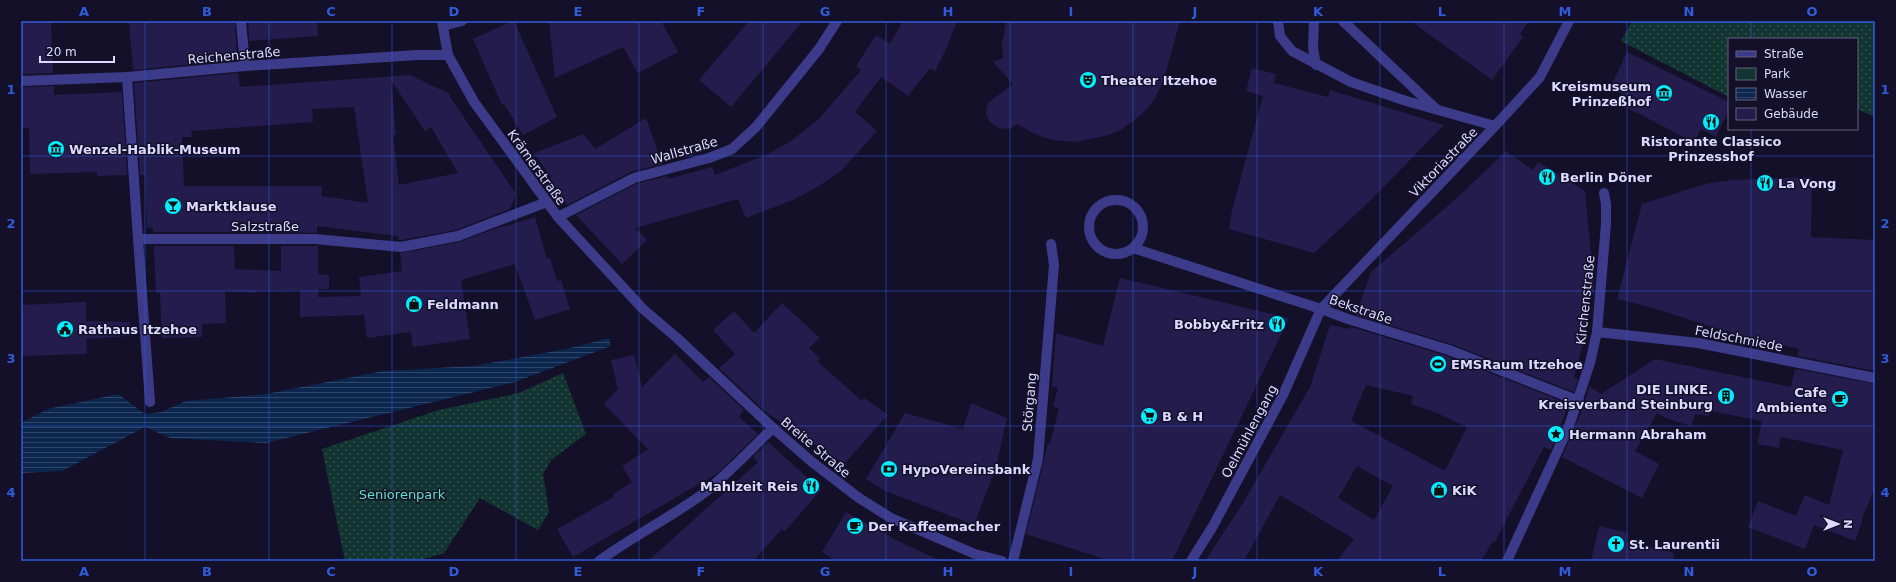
<svg xmlns="http://www.w3.org/2000/svg" width="1896" height="582" viewBox="0 0 1896 582" font-family="'DejaVu Sans',sans-serif">
	<style>
		.green { fill: url(#green-dots) }
		.water { fill: url(#water-rules) }
		.building { fill: #241c4c; fill-rule: evenodd }
		.lines { fill: none; stroke-linecap: round; stroke-linejoin: round }
		.lane { stroke: #3c3b8a; stroke-width: 10 }
		.street { stroke: #3c3b8a; stroke-width: 10 }
		.grid { fill: none; stroke: #305cdc; stroke-width: 1; stroke-opacity: 0.55 }
		.labels { text-anchor: middle; stroke-width: 3; stroke-linejoin: round; paint-order: stroke }
		.street-label { font-size: 13px; fill: #dddaff; stroke: #14102a }
		.poi-label { font-size: 13px; font-weight: bold; fill: #dddaff; stroke: #14102a; text-anchor: start }
		.park-label { font-size: 13px; fill: #62e2bf; stroke: #14102a }
		.neatline { fill: none; stroke: #305cdc; stroke-width: 1.5 }
		.grid-label { font-size: 13px; text-anchor: middle; font-weight: bold; fill: #305cdc }
	</style>
	<defs>
		<pattern id="green-dots" width="8" height="8" patternUnits="userSpaceOnUse"><rect width="8" height="8" fill="#133532"/><path d="M2 2h.1M6 6h.1" fill="none" stroke="#355251" stroke-width="1.8" stroke-linecap="round"/></pattern>
		<pattern id="water-rules" width="6" height="5" patternUnits="userSpaceOnUse"><rect width="6" height="5" fill="#0c264e"/><path d="M0 2.5h6" fill="none" stroke="#2f4569"/></pattern>
	</defs>
	<rect width="100%" height="100%" fill="#14102a"/>
	<g class="green">
		<polygon points="1632,21 1875,21 1875,117 1857,109 1857,39 1729,39 1729,97 1621,41"/>
		<polygon points="563,373 586,434 551,460 543,474 549,512 538,530 480,498 444,553 417,561 345,561 322,449 439,410 519,393"/>
	</g>
	<polygon class="water" points="609,338 611,346 515,382 266,443 170,438 145,427 62,471 21,473 21,423 48,409 118,394 145,414 161,412 186,401 266,394 383,371 474,366 566,349"/>
	<g class="building">
		<polygon points="21,21 51,21 53,73 21,74"/>
		<polygon points="129,21 235,21 237,60 133,70"/>
		<polygon points="248,21 317,21 318,36 249,41"/>
		<polygon points="512,21 514,21 557,117 523,135 504,104 502,105 473,39"/>
		<polygon points="549,21 661,21 678,52 638,73 623,47 555,78"/>
		<polygon points="749,21 803,21 731,107 699,80"/>
		<polygon points="903,21 957,21 946,49 935,71 930,68 908,96 881,77 855,112 877,131 842,170 819,186 793,200 746,218 738,199 635,228 647,240 622,264 576,215 636,184 667,176 668,179 712,167 715,175 768,154 791,141 819,119 861,70 856,66 876,35 890,44"/>
		<polygon points="1006,21 1180,21 1163,82 1155,98 1147,109 1136,119 1121,130 1105,136 1075,142 1053,140 1037,135 1017,124 1010,129 998,128 989,121 986,113 988,103 1013,84 993,62 1003,58 1002,44"/>
		<polygon points="1411,21 1529,21 1520,34 1523,37 1492,80"/>
		<polygon points="1627,52 1729,102 1729,110 1716,137 1701,129 1694,142 1625,107 1629,97 1610,88"/>
		<polygon points="1252,68 1276,74 1274,83 1328,97 1330,90 1444,125 1371,200 1314,253 1229,229 1232,210 1263,96 1246,91"/>
		<path d="M238 73 240 87 410 75 450 94V97L516 194 510 209 456 230 401 240H398L397 236 317 226V233L280 232V226H233V232H153V227L147 228 145 175H140L134 83ZM391 80 425 131 431 127 458 173 399 185 393 135H396ZM354 107 368 203 322 196V186H184L182 137H192L191 131 313 122 312 109Z"/>
		<polygon points="54,86 54,95 122,92 127,175 97,176 97,172 30,174 29,128 21,128 21,87"/>
		<polygon points="646,118 662,164 631,172 567,205 550,178 551,177 534,153 584,134 595,149"/>
		<polygon points="1506,151 1533,170 1538,162 1585,191 1594,284 1594,294 1590,293 1584,340 1574,377 1578,379 1574,392 1451,344 1356,315 1371,272 1458,197"/>
		<polygon points="1812,177 1811,237 1875,240 1875,371 1798,356 1799,349 1741,336 1653,308 1617,299 1642,204 1705,184 1731,180"/>
		<polygon points="535,217 547,259 550,258 557,281 561,280 570,309 535,320 515,264 461,280 470,339 413,347 411,332 367,338 364,315 300,317 300,290 257,291 256,293 225,291 226,323 202,324 202,337 162,338 160,293 156,293 154,246 234,246 235,269 281,271 281,246 318,246 318,274 329,275 329,289 318,289 318,297 361,296 359,277 402,271 400,253 459,242 503,226 503,227"/>
		<polygon points="1120,278 1289,318 1172,561 1111,561 1026,534 1045,456 1048,443 1050,444 1059,408 1053,406 1058,388 1052,386 1056,333 1103,346"/>
		<polygon points="86,302 86,321 129,322 130,336 86,339 87,354 21,356 21,305"/>
		<polygon points="782,303 820,338 809,348 820,358 817,361 862,401 864,398 888,415 844,464 766,412 719,368 735,354 713,330 734,311 754,333"/>
		<path d="M1330 325 1350 329 1351 327 1447 356 1569 404 1551 450 1544 447 1495 542 1493 541 1481 561H1337L1354 539 1280 495 1244 561H1205L1243 503 1310 387ZM1366 385 1413 396 1411 404 1437 413 1467 427 1445 471 1351 421ZM1357 466 1393 486 1374 520 1338 498Z"/>
		<polygon points="675,354 703,382 709,377 744,410 739,417 758,434 718,473 573,557 557,529 614,497 613,494 632,482 622,466 648,449 604,404 618,389 611,360 634,355 642,387"/>
		<polygon points="1655,359 1791,387 1795,369 1875,384 1875,488 1862,518 1863,518 1855,541 1814,525 1805,549 1748,527 1758,501 1796,516 1805,495 1829,505 1843,450 1781,437 1779,448 1757,444 1762,421 1710,411 1709,416 1695,414 1691,426 1665,418 1657,413 1635,451 1659,464 1642,498 1562,457 1585,403 1589,386 1601,394"/>
		<polygon points="971,403 1007,418 996,467 974,525 883,490 866,479 905,413 963,429"/>
		<polygon points="768,442 821,490 784,532 782,529 753,561 648,561 758,462 753,457"/>
		<polygon points="846,512 898,541 941,561 836,561 822,552"/>
		<polygon points="1599,526 1628,533 1626,542 1674,553 1673,561 1591,561"/>
	</g>
	<g class="lines">
		<g class="lane">
			<polyline points="241,21 245,66"/>
			<circle cx="1116" cy="227" r="27"/>
			<polyline points="138,239 150,402"/>
			<polyline points="1133,248 1321,309"/>
			<polyline points="1013,561 1038,459 1054,265 1051,244"/>
		</g>
		<g class="street">
			<polyline points="442,21 448,55 474,102 558,217 643,309 677,338 773,428 812,462 859,498 891,518 975,554 1002,561"/>
			<polyline points="1278,21 1280,36 1292,51 1351,82 1406,101 1495,126"/>
			<polyline points="1314,21 1313,48 1316,65"/>
			<polyline points="1343,21 1436,109"/>
			<polyline points="443,26 462,21"/>
			<polyline points="127,77 138,239 315,239 401,247 458,236 547,202"/>
			<polyline points="21,81 127,77 245,66 417,55 448,55"/>
			<polyline points="558,217 634,178 709,158 732,149 756,127 819,49 837,21"/>
			<polyline points="1321,309 1348,319 1449,350 1579,401"/>
			<polyline points="1597,332 1698,343 1875,378"/>
			<path d="M599 561C633 536 670 518 704 493 728 474 750 450 773 428"/>
			<polyline points="1191,561 1213,526 1283,395 1321,309 1495,126 1540,77 1569,21"/>
			<polyline points="1507,561 1569,426 1590,363 1597,332 1606,224 1606,204 1604,193"/>
		</g>
	</g>
	<path class="grid" d="M145 21V561M269 21V561M392 21V561M516 21V561M639 21V561M763 21V561M886 21V561M1010 21V561M1133 21V561M1257 21V561M1380 21V561M1504 21V561M1627 21V561M1751 21V39M1751 129V561M21 156H1875M21 291H1875M21 426H1875"/>
	<defs>
		<g id="theatre-disc" transform="scale(0.9)"><circle r="9.5" fill="#06edff" stroke="#14102a"/><path d="M-5-5.5Q0-4 5-5.5V0Q5 5 0 6Q-5 5-5 0ZM-3.3-2.5H-1v1.5H-3.3ZM1-2.5H3.3v1.5H1ZM-2.8 1Q0 5.5 2.8 1Z" fill="#111"/></g>
		<g id="museum-disc" transform="scale(0.9)"><circle r="9.5" fill="#06edff" stroke="#14102a"/><path d="M0-6L6-3V-2H-6V-3ZM-5-1h2V3h-2ZM-1-1h2V3h-2ZM3-1h2V3H3ZM-6 4H6V6H-6Z" fill="#111"/></g>
		<g id="restaurant-disc" transform="scale(0.9)"><circle r="9.5" fill="#06edff" stroke="#14102a"/><path d="M-5-6h1v4h1v-4h1v4h1v-4h1v5L-1.5 .5V6h-2V.5L-5-1ZM5-6V6H3V1.5H1.5Q1.5-4 5-6Z" fill="#111"/></g>
		<g id="bar-disc" transform="scale(0.9)"><circle r="9.5" fill="#06edff" stroke="#14102a"/><path d="M-6-5H6L.8 .8V4.5H3.5V6h-7V4.5H-.8V.8Z" fill="#111"/></g>
		<g id="shop-disc" transform="scale(0.9)"><circle r="9.5" fill="#06edff" stroke="#14102a"/><path d="M-5-2.5h2.3a2.7 3.5 0 0 1 5.4 0H5L5.5 6h-11ZM-1.5-2.5h3a1.5 2.3 0 0 0-3 0Z" fill="#111"/></g>
		<g id="civic-disc" transform="scale(0.9)"><circle r="9.5" fill="#06edff" stroke="#14102a"/><path d="M-.6-6.5H3V-4.5H.6V-3L4-1V1h2V6H-6V1h2V-1L-.6-3ZM-1.2 2.5V6h2.4V2.5Z" fill="#111"/></g>
		<g id="stadium-disc" transform="scale(0.9)"><circle r="9.5" fill="#06edff" stroke="#14102a"/><path d="M0-5a6.5 5 0 1 0 0 10a6.5 5 0 1 0 0-10ZM-3.5-1.8h7v3.6h-7Z" fill="#111"/></g>
		<g id="building-disc" transform="scale(0.9)"><circle r="9.5" fill="#06edff" stroke="#14102a"/><path d="M-4-6H4V6H1V3H-1V6H-4ZM-2.5-4.3h1.7v1.8h-1.7ZM.8-4.3h1.7v1.8H.8ZM-2.5-1h1.7V.8h-1.7ZM.8-1h1.7V.8H.8Z" fill="#111"/></g>
		<g id="cafe-disc" transform="scale(0.9)"><circle r="9.5" fill="#06edff" stroke="#14102a"/><path d="M-5.5-4.5H6V0H3Q3 3.5 0 3.5H-2.5Q-5.5 3.5-5.5 0ZM3-3.2v2h1.7v-2ZM-6 4.5H4V6H-6Z" fill="#111"/></g>
		<g id="supermarket-disc" transform="scale(0.9)"><circle r="9.5" fill="#06edff" stroke="#14102a"/><path d="M-6-5.5h2.5l.6 2H6L4.5 2H-2.5L-4.4-4H-6ZM-1.5 3.2a1.3 1.3 0 1 0 .1 0ZM3 3.2a1.3 1.3 0 1 0 .1 0Z" fill="#111"/></g>
		<g id="sight-disc" transform="scale(0.9)"><circle r="9.5" fill="#06edff" stroke="#14102a"/><path d="M0-6L1.8-2.2L6-1.7L2.9 1.2L3.7 5.4L0 3.3L-3.7 5.4L-2.9 1.2L-6-1.7L-1.8-2.2Z" fill="#111"/></g>
		<g id="bank-disc" transform="scale(0.9)"><circle r="9.5" fill="#06edff" stroke="#14102a"/><path d="M-6-4H6V4H-6ZM0-2.3a2.3 2.3 0 1 0 0 4.6a2.3 2.3 0 1 0 0-4.6Z" fill="#111"/></g>
		<g id="church-disc" transform="scale(0.9)"><circle r="9.5" fill="#06edff" stroke="#14102a"/><path d="M-1.2-6h2.4v3.5h3.3v2.4h-3.3V6h-2.4V-.1h-3.3v-2.4h3.3Z" fill="#111"/></g>
	</defs>
	<g fill-rule="evenodd">
		<use href="#theatre-disc" x="1088" y="80"/>
		<use href="#museum-disc" x="1664" y="93"/>
		<use href="#restaurant-disc" x="1711" y="122"/>
		<use href="#museum-disc" x="56" y="149"/>
		<use href="#restaurant-disc" x="1547" y="177"/>
		<use href="#restaurant-disc" x="1765" y="183"/>
		<use href="#bar-disc" x="173" y="206"/>
		<use href="#shop-disc" x="414" y="304"/>
		<use href="#restaurant-disc" x="1277" y="324"/>
		<use href="#civic-disc" x="65" y="329"/>
		<use href="#stadium-disc" x="1438" y="364"/>
		<use href="#building-disc" x="1726" y="396"/>
		<use href="#cafe-disc" x="1840" y="399"/>
		<use href="#supermarket-disc" x="1149" y="416"/>
		<use href="#sight-disc" x="1556" y="434"/>
		<use href="#bank-disc" x="889" y="469"/>
		<use href="#restaurant-disc" x="811" y="486"/>
		<use href="#shop-disc" x="1439" y="490"/>
		<use href="#cafe-disc" x="855" y="526"/>
		<use href="#church-disc" x="1616" y="544"/>
	</g>
	<g class="labels">
		<g class="street-label">
			<text transform="translate(234 55) rotate(-5)" y="5">Reichenstraße</text>
			<text transform="translate(684 150) rotate(-16)" y="5">Wallstraße</text>
			<text transform="translate(1443 162) rotate(-46)" y="5">Viktoriastraße</text>
			<text transform="translate(537 167) rotate(54)" y="5">Krämerstraße</text>
			<text x="265" y="231">Salzstraße</text>
			<text transform="translate(1585 300) rotate(-84)" y="5">Kirchenstraße</text>
			<text transform="translate(1361 309) rotate(19)" y="5">Bekstraße</text>
			<text transform="translate(1739 338) rotate(11)" y="5">Feldschmiede</text>
			<text transform="translate(1029 402) rotate(-85)" y="5">Störgang</text>
			<text transform="translate(1249 431) rotate(-62)" y="5">Oelmühlengang</text>
			<text transform="translate(816 447) rotate(40)" y="5">Breite Straße</text>
		</g>
		<g class="poi-label">
			<text x="1101" y="85">Theater Itzehoe</text>
			<text x="1651" y="91" text-anchor="end">Kreismuseum<tspan x="1651" dy="15">Prinzeßhof</tspan></text>
			<text x="1711" y="146" text-anchor="middle">Ristorante Classico<tspan x="1711" dy="15">Prinzesshof</tspan></text>
			<text x="69" y="154">Wenzel-Hablik-Museum</text>
			<text x="1560" y="182">Berlin Döner</text>
			<text x="1778" y="188">La Vong</text>
			<text x="186" y="211">Marktklause</text>
			<text x="427" y="309">Feldmann</text>
			<text x="1264" y="329" text-anchor="end">Bobby&amp;Fritz</text>
			<text x="78" y="334">Rathaus Itzehoe</text>
			<text x="1451" y="369">EMSRaum Itzehoe</text>
			<text x="1713" y="394" text-anchor="end">DIE LINKE.<tspan x="1713" dy="15">Kreisverband Steinburg</tspan></text>
			<text x="1827" y="397" text-anchor="end">Cafe<tspan x="1827" dy="15">Ambiente</tspan></text>
			<text x="1162" y="421">B &amp; H</text>
			<text x="1569" y="439">Hermann Abraham</text>
			<text x="902" y="474">HypoVereinsbank</text>
			<text x="798" y="491" text-anchor="end">Mahlzeit Reis</text>
			<text x="1452" y="495">KiK</text>
			<text x="868" y="531">Der Kaffeemacher</text>
			<text x="1629" y="549">St. Laurentii</text>
		</g>
		<g class="park-label">
			<text x="402" y="499">Seniorenpark</text>
		</g>
	</g>
	<rect width="1896" height="582" fill="none" stroke="#14102a" stroke-width="44"/>
	<rect x="1728" y="38" width="130" height="92" fill="#14102a" stroke="#64617f"/>
	<rect x="1736" y="51" width="20" height="6" fill="#3c3b8a" stroke="#64617f"/>
	<text x="1764" y="58" font-size="12" fill="#dddaff">Straße</text>
	<rect x="1736" y="68" width="20" height="12" fill="#133532" stroke="#64617f"/>
	<text x="1764" y="78" font-size="12" fill="#dddaff">Park</text>
	<rect x="1736" y="88" width="20" height="12" fill="url(#water-rules)" stroke="#64617f"/>
	<text x="1764" y="98" font-size="12" fill="#dddaff">Wasser</text>
	<rect x="1736" y="108" width="20" height="12" fill="#241c4c" stroke="#64617f"/>
	<text x="1764" y="118" font-size="12" fill="#dddaff">Gebäude</text>
	<g transform="translate(1838 524) rotate(90)" stroke="#14102a" stroke-width="3" paint-order="stroke">
	<path d="M0-3L7 15L0 10L-7 15Z" fill="#dddaff"/>
	<text y="-6" font-size="11" font-weight="bold" text-anchor="middle" fill="#dddaff">N</text>
	</g>
	<path d="M40 56v6h74v-6" fill="none" stroke="#dddaff" stroke-width="2"/>
	<text x="46" y="56" font-size="12" fill="#dddaff" stroke="#14102a" stroke-width="3" paint-order="stroke">20 m</text>
	<rect x="22" y="22" width="1852" height="538" class="neatline"/>
	<g class="grid-label">
		<text x="84" y="16">A</text>
		<text x="207" y="16">B</text>
		<text x="331" y="16">C</text>
		<text x="454" y="16">D</text>
		<text x="578" y="16">E</text>
		<text x="701" y="16">F</text>
		<text x="825" y="16">G</text>
		<text x="948" y="16">H</text>
		<text x="1071" y="16">I</text>
		<text x="1195" y="16">J</text>
		<text x="1318" y="16">K</text>
		<text x="1442" y="16">L</text>
		<text x="1565" y="16">M</text>
		<text x="1689" y="16">N</text>
		<text x="1812" y="16">O</text>
		<text x="11" y="94">1</text>
		<text x="1885" y="94">1</text>
		<text x="11" y="228">2</text>
		<text x="1885" y="228">2</text>
		<text x="11" y="363">3</text>
		<text x="1885" y="363">3</text>
		<text x="11" y="497">4</text>
		<text x="1885" y="497">4</text>
		<text x="84" y="576">A</text>
		<text x="207" y="576">B</text>
		<text x="331" y="576">C</text>
		<text x="454" y="576">D</text>
		<text x="578" y="576">E</text>
		<text x="701" y="576">F</text>
		<text x="825" y="576">G</text>
		<text x="948" y="576">H</text>
		<text x="1071" y="576">I</text>
		<text x="1195" y="576">J</text>
		<text x="1318" y="576">K</text>
		<text x="1442" y="576">L</text>
		<text x="1565" y="576">M</text>
		<text x="1689" y="576">N</text>
		<text x="1812" y="576">O</text>
	</g>
</svg>
